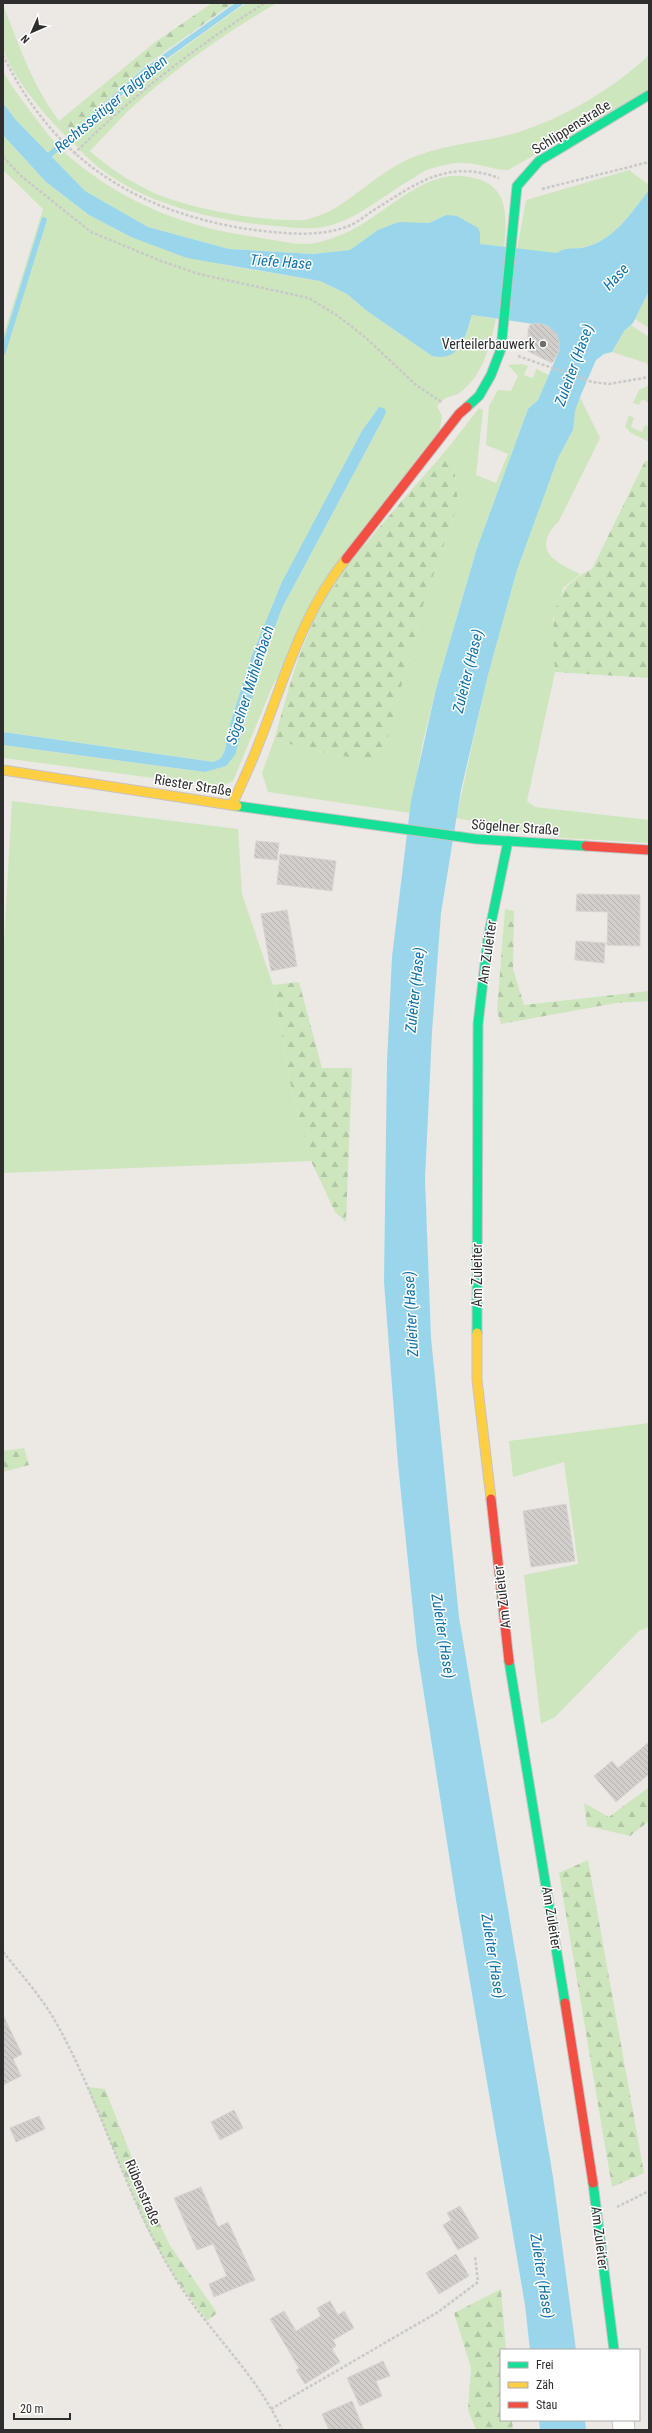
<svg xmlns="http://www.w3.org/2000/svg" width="652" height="2433" viewBox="0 0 652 2433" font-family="'Roboto Condensed',sans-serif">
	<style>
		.grass { fill: #cee6be }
		.forest { fill: url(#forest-firs) }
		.water { fill: #99d6ec }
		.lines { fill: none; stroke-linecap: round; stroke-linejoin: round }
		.stream { stroke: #99d6ec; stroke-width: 5.5 }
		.building { fill: url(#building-back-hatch); stroke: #d7d4d0 }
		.street-casing { stroke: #c5c4c5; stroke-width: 23 }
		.fast-casing { stroke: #c5c4c5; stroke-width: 11 }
		.slow-casing { stroke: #c5c4c5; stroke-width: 11 }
		.jam-casing { stroke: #c5c4c5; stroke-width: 11 }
		.path { stroke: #c9c9c8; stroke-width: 2.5; stroke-dasharray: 3 2; stroke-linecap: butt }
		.street { stroke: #fcfcfb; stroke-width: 21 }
		.fast { stroke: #16e098; stroke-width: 9 }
		.slow { stroke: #ffcf43; stroke-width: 9 }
		.jam { stroke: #f24e42; stroke-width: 9 }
		.poi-dot { fill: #706f6e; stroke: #fff; stroke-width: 1.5 }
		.labels { text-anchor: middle; stroke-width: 3; stroke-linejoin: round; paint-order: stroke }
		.street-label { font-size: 14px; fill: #2e2e2e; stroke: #fff }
		.poi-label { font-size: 14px; fill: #2e2e2e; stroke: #fff; text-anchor: end }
		.water-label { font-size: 15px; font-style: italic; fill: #0d6fa3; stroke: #fff }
	</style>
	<defs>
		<pattern id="forest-firs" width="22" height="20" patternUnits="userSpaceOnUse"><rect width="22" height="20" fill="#cee6be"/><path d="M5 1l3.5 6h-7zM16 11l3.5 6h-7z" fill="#b1c6a4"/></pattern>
		<pattern id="building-back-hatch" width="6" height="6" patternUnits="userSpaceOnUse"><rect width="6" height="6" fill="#d1cecb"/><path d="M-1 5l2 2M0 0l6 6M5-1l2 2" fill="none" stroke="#b4b1af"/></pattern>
	</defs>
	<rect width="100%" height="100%" fill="#ece8e4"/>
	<g class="grass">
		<path d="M246 3H277C225 33 173 70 128 111 115 124 103 138 90 151 109 168 129 181 152 192 189 209 263 222 304 220 311 219 323 214 330 211 360 194 386 166 419 155 451 143 486 142 519 132 565 117 613 89 649 55V88L641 95 508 170C492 170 478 163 463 163 454 162 442 166 433 168 426 169 418 175 412 179 385 194 358 219 328 226 311 230 294 228 276 226 205 220 118 199 72 141L147 74Z"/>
		<path d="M3 4C20 49 37 98 70 134L67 137C47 118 9 74 3 47 0 35 3 17 3 4Z"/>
		<path d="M3 71C10 85 21 98 30 111 43 127 55 146 72 159 124 203 188 228 255 237 271 239 289 244 306 244 317 244 333 238 343 234 381 219 419 172 462 176 508 180 508 211 504 248L480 244V233L446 215 429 223 379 230 350 250 313 254 229 249 148 227 85 191 16 120 3 103Z"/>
		<path d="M3 135 46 182 89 215 131 237 225 265 320 281 347 294 367 311 432 356C457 362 468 335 472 315L496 319C490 345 484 373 462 391 452 399 449 392 437 406L442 416 440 429 273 685 233 781 221 787 3 758V745L205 772 226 766 282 608 384 417 379 408 337 480 283 582 252 655 230 724 225 750 221 758 214 762 3 732V337L43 209 3 170Z"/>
		<path d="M629 170 649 185V190C631 213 615 239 586 247 575 250 567 246 557 254L517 250 526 200Z"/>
		<polygon points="649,291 649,328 635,319"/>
		<polygon points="631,325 649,337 649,367 646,363 612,352 624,331"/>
		<polygon points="522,364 528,366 524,375 533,378 536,369 549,375 538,400 528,409 477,548 436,689 422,746 410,813 268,792 262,773 274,740 330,754 381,761 424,602 458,504 452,443 479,408 483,410 476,475 496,483 508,454 486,445 489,406 498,390 511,391 518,376 508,365"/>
		<polygon points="649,385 649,403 642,399 639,405 633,403 639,390"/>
		<path d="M580 397 600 438 559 521C530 550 555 562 580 574L563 588 553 620 555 672 527 801 535 807 649 820V843L564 838 456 818 488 675 517 570 558 458 573 430 574 411Z"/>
		<polygon points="629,415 634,418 631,427 642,432 645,425 649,427 649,442 631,433 625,427"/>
		<polygon points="12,801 238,829 242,894 273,985 290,1082 311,1161 3,1173 3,959"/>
		<polygon points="649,1423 649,1627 639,1631 555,1717 541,1724 524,1575 578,1564 564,1462 513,1477 509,1441"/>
	</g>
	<g class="forest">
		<polygon points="212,3 233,3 149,63 70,134 59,121 154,43"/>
		<path d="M452 443 458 504 424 602 381 762 330 754 274 740C287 697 297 651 319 612 354 550 407 497 452 443Z"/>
		<path d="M645 461H649V678L555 672C553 629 545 590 592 569Z"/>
		<polygon points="505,909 514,911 513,969 524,1005 649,991 649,1001 616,1003 501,1024 497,1011"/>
		<polygon points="299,982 322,1068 352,1068 346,1222 335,1212 311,1161 290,1082 273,985"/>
		<polygon points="24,1448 29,1465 3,1472 3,1451"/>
		<polygon points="649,1787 649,1821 630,1836 587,1826 584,1803 609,1817"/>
		<polygon points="588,1860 644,2173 612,2187 559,1873"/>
		<polygon points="87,2087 105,2089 145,2191 169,2244 217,2313 207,2321 174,2276 147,2229"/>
		<polygon points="501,2289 506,2350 501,2350 501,2420 512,2420 513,2430 476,2430 468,2410 471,2368 454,2313"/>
	</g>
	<g class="water">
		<path d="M3 103 16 120 85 191 148 227 229 249 313 254 350 250 378 230 399 222 429 223 446 215 457 216 478 228 480 233V244L557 253C567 246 575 250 586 247 615 239 631 213 649 190V291L633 323 624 331 612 352 604 354 596 360 580 397 575 411 573 430 558 458 517 570 488 675 461 790 441 913 432 1032 425 1179 431 1338 459 1617 553 2177 576 2350H530L525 2305 456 1900 417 1649 398 1464 384 1282 387 1062 392 957 411 801 436 689 477 548 528 409 538 400 559 351V342L556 333 547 326 472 315C466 335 460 363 432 356L367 311 347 294 320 281 187 258 131 237 89 215 46 182 3 135Z"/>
		<polygon points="379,407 384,408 386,412 384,417 282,608 268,646 235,755 226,766 205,772 3,745 3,732 214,762 221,758 225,750 230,724 252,655 282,582 362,431"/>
		<polygon points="539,2420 585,2420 586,2430 540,2430"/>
	</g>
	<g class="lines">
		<g class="stream">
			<polyline points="44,160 145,71 240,3"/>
			<polyline points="3,352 44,220"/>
		</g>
	</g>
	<g class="building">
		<polygon points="537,323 548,326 556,333 559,342 559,351 552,363 528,351 528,330 530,325"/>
		<polygon points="256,841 279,843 277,860 254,858"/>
		<polygon points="280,854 336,861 332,891 277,884"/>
		<polygon points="577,894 640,895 640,946 607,945 608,912 576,911"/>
		<polygon points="287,910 297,966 271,971 261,914"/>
		<polygon points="576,941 605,943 604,963 575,960"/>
		<polygon points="566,1504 575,1561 531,1567 523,1511"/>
		<polygon points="649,1742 649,1774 616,1802 594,1776 612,1761 618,1768"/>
		<polygon points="3,2015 22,2054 13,2059 21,2076 3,2085"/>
		<polygon points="234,2110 243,2128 220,2140 211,2122"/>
		<polygon points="39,2116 45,2129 16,2142 10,2128"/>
		<polygon points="201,2187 218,2227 228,2222 255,2280 214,2297 209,2284 227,2276 213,2244 197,2250 174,2198"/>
		<polygon points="460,2206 479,2238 458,2250 443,2225 451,2220 447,2213"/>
		<polygon points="456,2254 469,2276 439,2294 426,2273"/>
		<polygon points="330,2301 338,2315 344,2311 354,2328 333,2340 336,2346 332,2349 340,2362 305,2384 296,2370 299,2368 270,2319 284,2311 296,2331 321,2316 317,2308"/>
		<polygon points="383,2361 390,2376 376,2381 382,2396 360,2406 347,2378"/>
		<polygon points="352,2401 364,2430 329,2430 322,2414"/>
	</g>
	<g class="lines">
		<g class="street-casing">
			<polyline id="street" points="623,2420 624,2430"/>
		</g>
		<g class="fast-casing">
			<g id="fast">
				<polyline points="467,407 479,396 491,375 501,349 517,186 539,161 649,95"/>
				<polyline points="237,806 476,839 586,846"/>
				<polyline points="477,1333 478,1024 488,938 508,841"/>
				<polyline points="509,1661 565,2003"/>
				<polyline points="593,2183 614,2350"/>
			</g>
		</g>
		<g class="slow-casing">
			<g id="slow">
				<polyline points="3,770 237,806"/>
				<path d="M232 805C241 785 251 764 259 743 285 678 301 615 346 559"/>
				<polyline points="477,1333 477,1380 491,1499"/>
			</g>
		</g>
		<g class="jam-casing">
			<g id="jam">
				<polyline points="346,559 459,414 467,407"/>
				<polyline points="586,846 649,850"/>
				<polyline points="491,1499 509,1661"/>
				<polyline points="565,2003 593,2183"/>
			</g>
		</g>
		<g class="path">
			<path d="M3 55C53 159 135 211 247 229 279 233 316 238 346 227 356 224 366 215 374 210 417 183 448 159 499 178"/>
			<path d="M74 154C132 96 196 46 265 3"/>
			<polyline points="3,157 20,175 91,232 161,261 199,274 309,298 338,316 366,338 416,385 443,403"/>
			<polyline points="542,189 649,162"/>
			<polyline points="518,356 592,382 609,384 649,377"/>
			<path d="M3 1952C20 1973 40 1995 54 2019 101 2101 124 2194 173 2274 205 2329 256 2372 282 2430"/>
			<polyline points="617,2207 649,2191"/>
			<polyline points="271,2409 438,2312 478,2282 475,2256"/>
		</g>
		<use href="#street" class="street"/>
		<use href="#fast" class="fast"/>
		<use href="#slow" class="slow"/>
		<use href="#jam" class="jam"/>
	</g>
	<circle class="poi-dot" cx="543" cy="344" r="4"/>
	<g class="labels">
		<g class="street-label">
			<text transform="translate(571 127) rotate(-32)" y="5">Schlippenstraße</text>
			<text transform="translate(193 785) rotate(9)" y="5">Riester Straße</text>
			<text transform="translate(515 827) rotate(4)" y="5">Sögelner Straße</text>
			<text transform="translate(487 952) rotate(-82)" y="5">Am Zuleiter</text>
			<text transform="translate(477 1275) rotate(-90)" y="5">Am Zuleiter</text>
			<text transform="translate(502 1597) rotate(-97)" y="5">Am Zuleiter</text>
			<text transform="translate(552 1918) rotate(81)" y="5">Am Zuleiter</text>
			<text transform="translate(143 2192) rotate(67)" y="5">Rübenstraße</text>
			<text transform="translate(600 2238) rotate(83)" y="5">Am Zuleiter</text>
		</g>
		<g class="poi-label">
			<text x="535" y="349">Verteilerbauwerk</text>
		</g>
		<g class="water-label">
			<text transform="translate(111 104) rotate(-40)" y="5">Rechtsseitiger Talgraben</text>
			<text transform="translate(281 262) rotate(4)" y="5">Tiefe Hase</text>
			<text transform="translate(616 277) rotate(-47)" y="5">Hase</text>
			<text transform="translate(574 365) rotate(-70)" y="5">Zuleiter (Hase)</text>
			<text transform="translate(468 671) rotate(-76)" y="5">Zuleiter (Hase)</text>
			<text transform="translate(250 685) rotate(-72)" y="5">Sögelner Mühlenbach</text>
			<text transform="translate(415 990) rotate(-84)" y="5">Zuleiter (Hase)</text>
			<text transform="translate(411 1314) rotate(-93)" y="5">Zuleiter (Hase)</text>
			<text transform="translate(443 1636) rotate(81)" y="5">Zuleiter (Hase)</text>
			<text transform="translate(493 1956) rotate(81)" y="5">Zuleiter (Hase)</text>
			<text transform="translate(542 2276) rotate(81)" y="5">Zuleiter (Hase)</text>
		</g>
	</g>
	<rect width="652" height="2433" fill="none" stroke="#2e2e2e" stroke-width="8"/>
	<rect x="500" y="2349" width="140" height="72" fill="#ffffff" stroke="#ababab"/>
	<rect x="508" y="2362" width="20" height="6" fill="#16e098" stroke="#ababab"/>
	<text x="536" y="2369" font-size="12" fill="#2e2e2e">Frei</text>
	<rect x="508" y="2382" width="20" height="6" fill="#ffcf43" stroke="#ababab"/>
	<text x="536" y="2389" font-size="12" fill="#2e2e2e">Zäh</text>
	<rect x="508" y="2402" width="20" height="6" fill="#f24e42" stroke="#ababab"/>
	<text x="536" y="2409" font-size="12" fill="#2e2e2e">Stau</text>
	<g transform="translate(32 32) rotate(225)" stroke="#ffffff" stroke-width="3" paint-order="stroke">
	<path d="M0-3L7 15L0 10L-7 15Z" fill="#2e2e2e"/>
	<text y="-6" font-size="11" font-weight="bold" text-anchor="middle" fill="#2e2e2e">N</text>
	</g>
	<path d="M14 2413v6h56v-6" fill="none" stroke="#2e2e2e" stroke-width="2"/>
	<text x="20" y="2413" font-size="12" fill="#2e2e2e" stroke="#ffffff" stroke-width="3" paint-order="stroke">20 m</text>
</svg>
